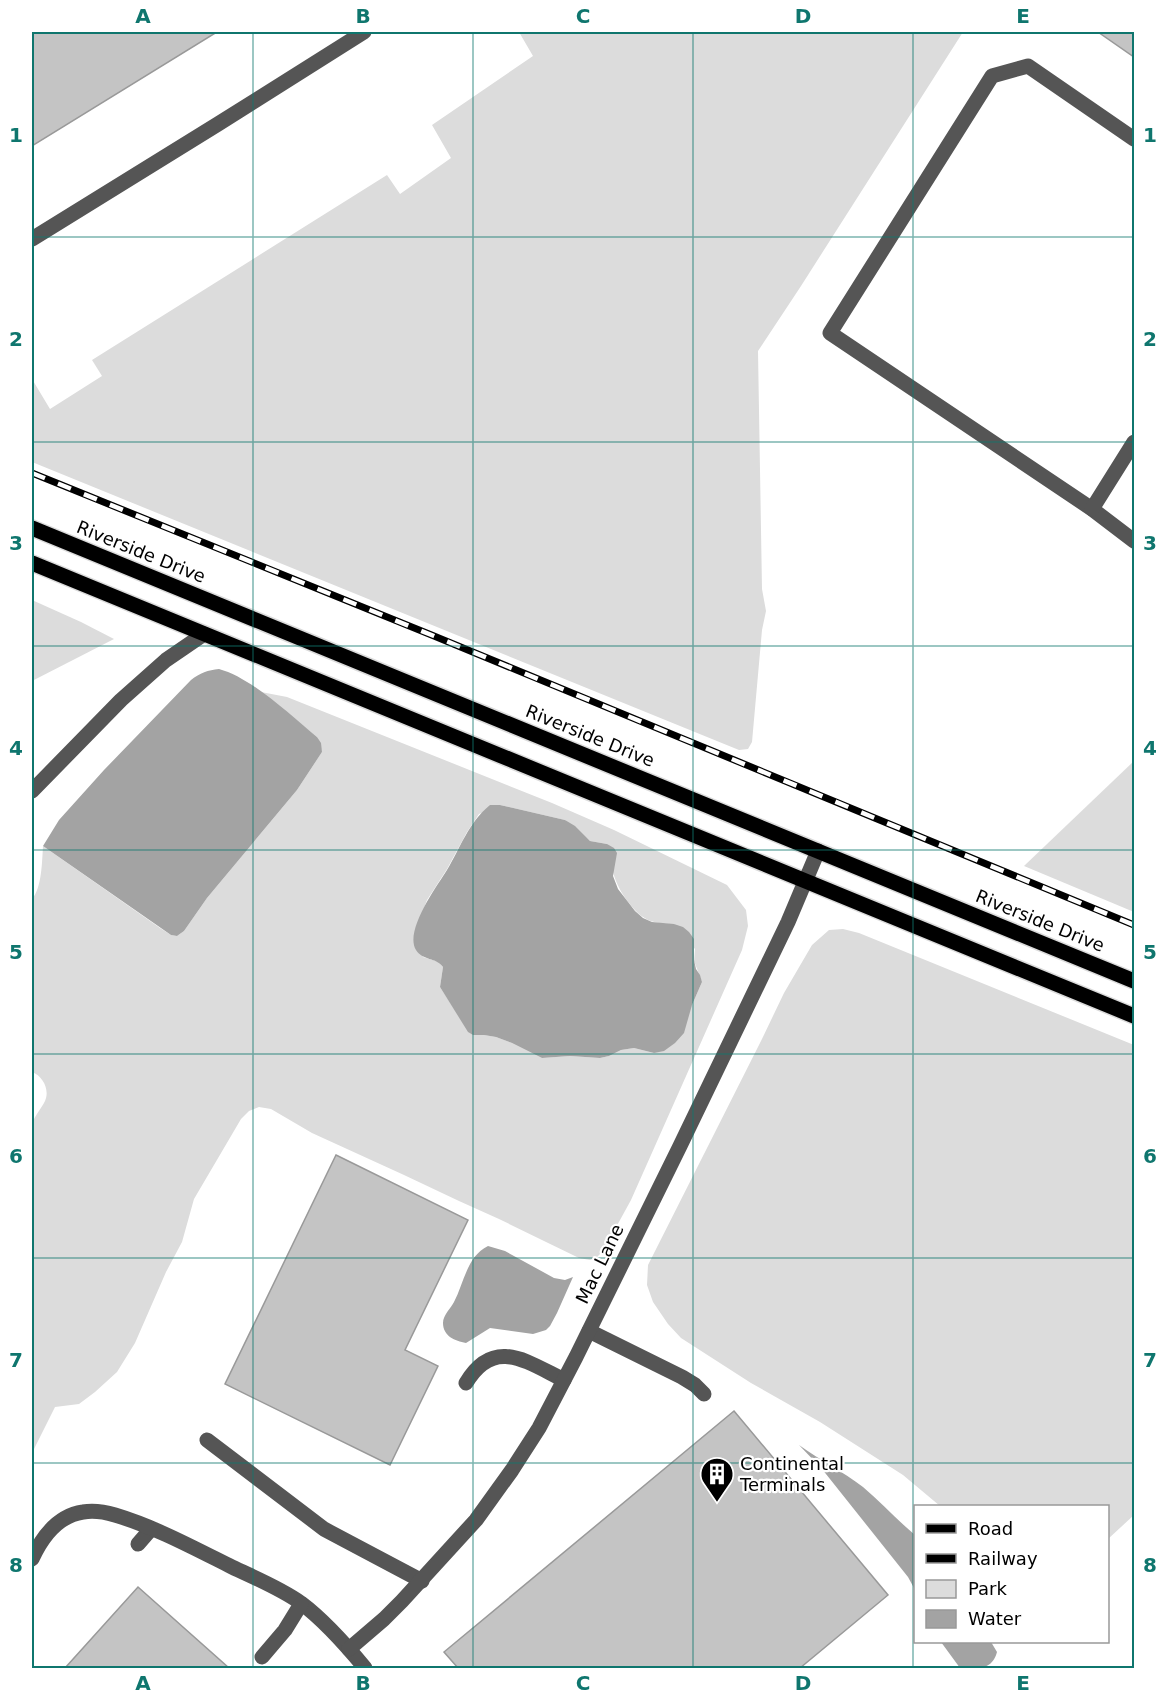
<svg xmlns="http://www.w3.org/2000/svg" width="1166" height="1700" viewBox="0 0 1166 1700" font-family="'DejaVu Sans',sans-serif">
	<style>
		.green { fill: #dcdcdc; fill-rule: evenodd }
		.water { fill: #a3a3a3 }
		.building { fill: #c4c4c4; stroke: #999; stroke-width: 1.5 }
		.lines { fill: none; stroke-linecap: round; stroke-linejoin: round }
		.major-casing { stroke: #dbdbdb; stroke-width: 18 }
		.minor { stroke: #555; stroke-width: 15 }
		.major { stroke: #000; stroke-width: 15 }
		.rail-casing { stroke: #000; stroke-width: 7 }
		.rail { stroke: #fff; stroke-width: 4.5; stroke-dasharray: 14; stroke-linecap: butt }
		.grid { fill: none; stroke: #0f766e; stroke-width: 1.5; stroke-opacity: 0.55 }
		.labels { text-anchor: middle; stroke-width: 4.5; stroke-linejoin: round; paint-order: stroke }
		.street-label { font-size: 18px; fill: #000; stroke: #fff }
		.poi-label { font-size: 18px; fill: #000; stroke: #fff; text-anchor: start }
		.neatline { fill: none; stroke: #0f766e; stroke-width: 2 }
		.grid-label { font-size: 20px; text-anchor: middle; font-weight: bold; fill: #0f766e }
	</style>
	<rect width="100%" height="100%" fill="#fff"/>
	<g class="green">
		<polygon points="519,32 963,32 801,286 758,351 762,589 766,611 762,630 752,742 748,749 739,750 32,462 32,379 50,409 102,376 92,360 387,175 400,194 451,158 432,125 533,56"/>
		<polygon points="32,600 81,622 114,639 32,681"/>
		<path d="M261 692 287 697 552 803 614 830 727 885 746 910 748 926 742 950 631 1200 603 1251 597 1257 590 1260 579 1258 499 1219 459 1201 404 1175 312 1133 271 1109 259 1107 249 1111 241 1119 194 1199 182 1242 166 1272 135 1343 117 1372 95 1392 79 1404 55 1407 32 1453V1124C35 1115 41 1109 45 1101 50 1090 43 1076 32 1072V899C42 888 42 861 43 846L160 928 171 935 177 936 184 931 207 898 297 790 322 752 317 737ZM500 805 565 820 590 841 607 844C612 869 613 882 629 903 642 920 652 924 674 924L695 949 694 961 702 982 692 1005 654 1053 634 1048 621 1050 609 1056 600 1058 570 1056 542 1058 512 1043 496 1037 484 1035H473L469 1032 440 987 443 967 439 962 423 957 414 942 416 930 427 900 447 869 467 832 479 814Z"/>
		<polygon points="1134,761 1134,912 1024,866"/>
		<polygon points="843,929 859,933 1134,1045 1134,1515 1108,1539 1108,1506 940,1506 903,1475 820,1422 751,1383 681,1338 668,1324 653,1302 647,1285 648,1265 761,1041 784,993 812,945 829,930"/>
	</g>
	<g class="water">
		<path d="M219 669C252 678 290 715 317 737L321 743 322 752 297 790 207 898 184 931 177 936 171 935 43 846 59 820 104 770 191 680C200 673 208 670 219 669Z"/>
		<path d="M490 805H500L565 820 575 826 590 841 607 844 614 848 617 853 613 876 618 889 635 911 643 918 652 922 674 924 683 927 689 932 694 939V960L696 969 700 975 702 982 692 1005 684 1033 675 1043 664 1051 654 1053 634 1048 621 1050 609 1056 600 1058 570 1056 542 1058 512 1043 496 1037 484 1035H473L468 1032 440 987 443 967C436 957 423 961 416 950 404 931 437 886 447 870 461 847 468 823 490 805Z"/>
		<path d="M488 1246 505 1251 554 1278 565 1280 573 1277 557 1313 550 1326 546 1330 533 1334 490 1328 466 1343C455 1341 443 1336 443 1323 443 1315 451 1308 454 1302 464 1283 467 1256 488 1246Z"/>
		<path d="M799 1445C820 1460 842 1471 863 1487 881 1502 897 1520 915 1535V1596L914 1588 908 1577 822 1469Z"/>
		<path d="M941 1642H991L997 1652C992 1671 976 1669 960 1668Z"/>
	</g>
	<g class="building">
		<polygon points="32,32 217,32 32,146"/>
		<polygon points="1098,32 1134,32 1134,57"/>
		<polygon points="336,1155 468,1220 405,1350 438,1366 390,1465 225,1384"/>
		<polygon points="734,1411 888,1595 800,1668 458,1668 444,1652"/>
		<polygon points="138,1587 229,1668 65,1668"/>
	</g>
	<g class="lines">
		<g class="major-casing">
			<g id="major">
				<polyline points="32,528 1134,981"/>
				<polyline points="32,563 1134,1016"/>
			</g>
		</g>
		<g class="minor">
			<polyline points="1134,139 1028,66 992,76 830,333 1092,509 1134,541"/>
			<polyline points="32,239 218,124 364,32"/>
			<polyline points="1092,509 1134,442"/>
			<polyline points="32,791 121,700 166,660 204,634"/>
			<polyline points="589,1331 682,1377 695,1385 704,1394"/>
			<path d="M466 1383C494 1336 527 1362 564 1380"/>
			<polyline points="207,1440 324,1529 422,1581"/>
			<polyline points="138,1544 151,1529"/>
			<path d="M32 1559C42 1537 57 1516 83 1512 94 1510 105 1512 115 1515 155 1527 194 1548 232 1567 255 1578 280 1588 301 1603 325 1621 346 1645 365 1668"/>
			<polyline points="349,1649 384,1619 402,1601 476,1520 512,1470 539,1428 576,1357 680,1146 788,922 818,851"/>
			<polyline points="262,1657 285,1630 301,1604"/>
		</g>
		<use href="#major" class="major"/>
		<g class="rail-casing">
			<polyline id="rail" points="32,473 434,636 1134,925"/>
		</g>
		<use href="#rail" class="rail"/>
	</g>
	<path class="grid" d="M253 32V1668M473 32V1668M693 32V1668M913 32V1668M32 237H1134M32 442H1134M32 646H1134M32 850H1134M32 1054H1134M32 1258H1134M32 1463H1134"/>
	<defs>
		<g id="building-pin" transform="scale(1.725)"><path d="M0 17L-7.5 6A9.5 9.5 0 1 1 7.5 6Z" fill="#000" stroke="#fff"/><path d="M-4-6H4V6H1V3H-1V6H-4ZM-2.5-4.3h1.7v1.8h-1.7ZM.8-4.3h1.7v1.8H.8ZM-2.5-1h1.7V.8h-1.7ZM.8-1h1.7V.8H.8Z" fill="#fff"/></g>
	</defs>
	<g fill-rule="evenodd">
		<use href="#building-pin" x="717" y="1474"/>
	</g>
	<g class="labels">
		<g class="street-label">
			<text transform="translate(141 552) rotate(22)" y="6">Riverside Drive</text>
			<text transform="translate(590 736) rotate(22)" y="6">Riverside Drive</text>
			<text transform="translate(1040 921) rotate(22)" y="6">Riverside Drive</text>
			<text transform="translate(600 1264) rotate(-64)" y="6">Mac Lane</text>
		</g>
		<g class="poi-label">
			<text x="740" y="1470">Continental<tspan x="740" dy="21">Terminals</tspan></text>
		</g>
	</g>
	<rect width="1166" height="1700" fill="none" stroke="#ffffff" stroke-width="66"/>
	<rect x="914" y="1505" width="195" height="138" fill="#ffffff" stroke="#999999" stroke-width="1.5"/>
	<rect x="926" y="1524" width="30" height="9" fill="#000000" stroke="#999999" stroke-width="1.5"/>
	<text x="968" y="1535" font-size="18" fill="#000000">Road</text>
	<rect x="926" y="1554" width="30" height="9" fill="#000000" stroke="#999999" stroke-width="1.5"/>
	<text x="968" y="1565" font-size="18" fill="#000000">Railway</text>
	<rect x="926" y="1580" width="30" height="18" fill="#dcdcdc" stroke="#999999" stroke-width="1.5"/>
	<text x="968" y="1595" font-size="18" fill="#000000">Park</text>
	<rect x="926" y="1610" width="30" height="18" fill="#a3a3a3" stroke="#999999" stroke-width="1.5"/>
	<text x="968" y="1625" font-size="18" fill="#000000">Water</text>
	<rect x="33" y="33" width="1100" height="1634" class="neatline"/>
	<g class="grid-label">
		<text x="143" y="23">A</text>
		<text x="363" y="23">B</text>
		<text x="583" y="23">C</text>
		<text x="803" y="23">D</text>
		<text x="1023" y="23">E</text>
		<text x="16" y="142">1</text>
		<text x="1150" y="142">1</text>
		<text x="16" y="346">2</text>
		<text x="1150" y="346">2</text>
		<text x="16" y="550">3</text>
		<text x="1150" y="550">3</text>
		<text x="16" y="755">4</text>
		<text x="1150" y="755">4</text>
		<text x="16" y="959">5</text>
		<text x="1150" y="959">5</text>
		<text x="16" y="1163">6</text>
		<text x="1150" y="1163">6</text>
		<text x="16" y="1367">7</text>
		<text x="1150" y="1367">7</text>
		<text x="16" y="1572">8</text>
		<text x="1150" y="1572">8</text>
		<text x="143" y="1690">A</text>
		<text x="363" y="1690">B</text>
		<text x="583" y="1690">C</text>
		<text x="803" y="1690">D</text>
		<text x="1023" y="1690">E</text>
	</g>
</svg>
